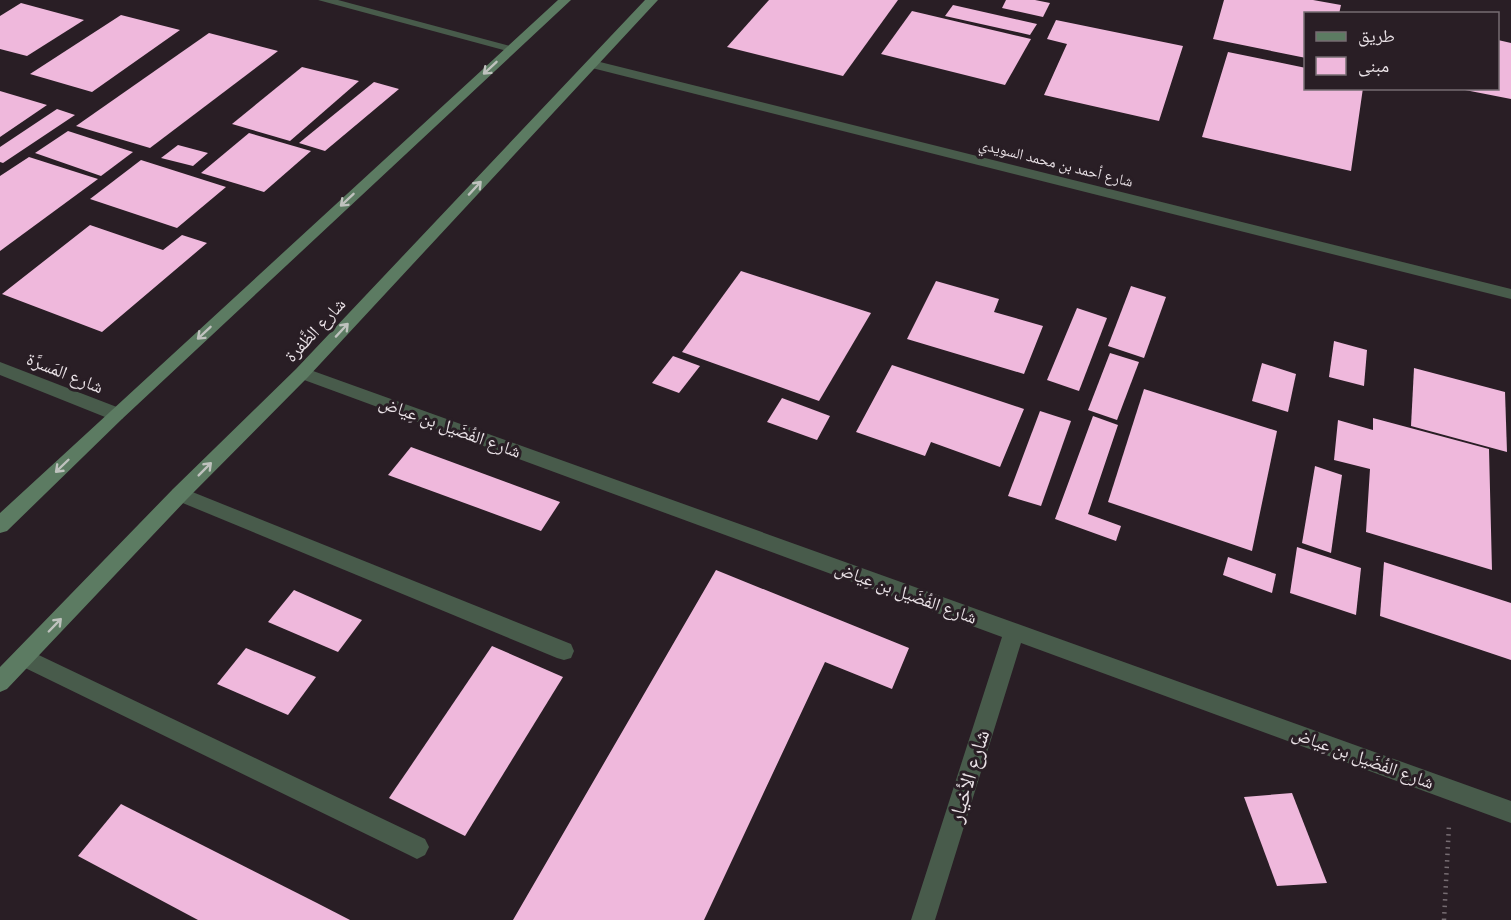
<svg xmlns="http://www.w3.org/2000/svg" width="1511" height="920" viewBox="0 0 1511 920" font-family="'Golos Text','Noto Naskh Arabic',sans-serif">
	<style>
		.building { fill: #efb8dc }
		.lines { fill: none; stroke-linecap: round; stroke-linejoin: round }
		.path { stroke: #776d73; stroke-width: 4.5; stroke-dasharray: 1.5 5; stroke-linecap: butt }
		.lane { fill: #485b4b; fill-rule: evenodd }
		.street { fill: #485b4b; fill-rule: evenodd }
		.secondary { fill: #5c7b62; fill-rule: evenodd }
		.oneway { stroke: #bfc2be }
		.labels { text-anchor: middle; stroke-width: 6; stroke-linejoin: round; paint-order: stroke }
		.far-street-label { font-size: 15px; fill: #e9e1e6; stroke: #291e25 }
		.street-label { font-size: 18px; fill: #e9e1e6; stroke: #291e25 }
		.near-street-label { font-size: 21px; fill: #e9e1e6; stroke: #291e25 }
	</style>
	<rect width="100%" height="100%" fill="#291e25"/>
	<g class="building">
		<polygon points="769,0 898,0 843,76 727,47"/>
		<polygon points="1006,0 1035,0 1050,3 1043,17 1002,8"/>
		<polygon points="1224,0 1313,0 1341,5 1339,14 1306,14 1306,58 1213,39"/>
		<polygon points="21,3 84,20 27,56 0,49 0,16"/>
		<polygon points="953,5 1037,24 1030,35 945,16"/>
		<polygon points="912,11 1031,39 1005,85 881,54"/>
		<polygon points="121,15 180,30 92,92 30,74"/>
		<polygon points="1056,20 1183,46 1159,121 1044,95 1067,44 1047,39"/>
		<polygon points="209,33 278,51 150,148 76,126"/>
		<polygon points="1498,40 1511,43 1511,99 1465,90 1498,88"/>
		<polygon points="1228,52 1306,68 1306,88 1363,88 1351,171 1202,137"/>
		<polygon points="302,67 359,81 290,141 232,124"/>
		<polygon points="374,82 399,89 325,151 299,143"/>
		<polygon points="0,91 47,105 0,137"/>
		<polygon points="57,109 75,115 3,163 0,162 0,147"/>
		<polygon points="68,131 133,152 101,176 35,153"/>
		<polygon points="249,133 311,151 264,192 201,173"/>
		<polygon points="178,145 208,153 193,166 161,158"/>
		<polygon points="29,157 98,179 0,251 0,176"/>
		<polygon points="141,160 226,187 177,228 90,199"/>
		<polygon points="90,225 163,250 182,235 207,243 102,332 2,294"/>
		<polygon points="741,271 871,313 819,401 682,352"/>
		<polygon points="936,281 999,299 994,312 1043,326 1024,374 907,339"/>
		<polygon points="1131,286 1166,297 1144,358 1108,346"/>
		<polygon points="1077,308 1107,318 1079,391 1047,380"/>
		<polygon points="1334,341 1367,350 1364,386 1329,377"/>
		<polygon points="1110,353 1139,362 1117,420 1088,410"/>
		<polygon points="673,356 700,366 679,393 652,383"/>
		<polygon points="1262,363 1296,374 1288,412 1252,401"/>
		<polygon points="892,365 1024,409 1000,467 931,442 925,456 856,432"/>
		<polygon points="1414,368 1505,392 1507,452 1411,426"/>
		<polygon points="1144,389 1277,431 1252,551 1108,502"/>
		<polygon points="782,398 830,416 817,440 767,422"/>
		<polygon points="1040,411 1071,421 1041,506 1008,496"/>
		<polygon points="1093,416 1118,425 1088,514 1121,526 1116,541 1055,519"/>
		<polygon points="1373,418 1489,449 1492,570 1366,532 1370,469 1334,460 1338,420 1373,430"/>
		<polygon points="411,447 560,502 541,531 388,475"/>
		<polygon points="1315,466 1342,475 1331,553 1302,543"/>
		<polygon points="1297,547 1361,568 1356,615 1290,593"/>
		<polygon points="1228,557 1276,574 1272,593 1223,575"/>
		<polygon points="1384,562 1511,603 1511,660 1380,616"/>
		<polygon points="716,570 909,648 892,689 825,662 704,920 513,920"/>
		<polygon points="294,590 362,620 338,652 268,622"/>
		<polygon points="492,646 563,677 465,836 389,798"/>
		<polygon points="246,648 316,677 288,715 217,684"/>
		<polygon points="1292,793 1327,883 1277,886 1244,797"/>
		<polygon points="121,804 317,903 350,920 198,920 78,856"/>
	</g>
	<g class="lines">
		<polyline class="path" points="1444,920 1449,825"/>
		<g class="lane">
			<polygon points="180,487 571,644 574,651 571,658 564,660 557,658 173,499 171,494 173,489"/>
			<polygon points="24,648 425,839 429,847 425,855 417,859 409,855 17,664 14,657 17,650"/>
		</g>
		<g class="street">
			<polygon points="318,0 338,0 517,48 511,52"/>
			<polygon points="592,60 1511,289 1511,299 588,67 588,61"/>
			<polygon points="0,362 122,409 125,414 122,419 110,419 0,375"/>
			<polygon points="302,367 1511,801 1511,823 1021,643 935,920 911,920 1002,637 296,377 294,373"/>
		</g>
		<g class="secondary">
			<polygon points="558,0 571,0 122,419 7,531 0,533 0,513"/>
			<polygon points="645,0 658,0 308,377 187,499 7,689 0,692 0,667 173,489 296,369"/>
		</g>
	</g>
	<defs><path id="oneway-shaft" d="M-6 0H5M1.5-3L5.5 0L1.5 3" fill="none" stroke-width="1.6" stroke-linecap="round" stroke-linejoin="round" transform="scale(1.5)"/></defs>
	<g class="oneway">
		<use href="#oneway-shaft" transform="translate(490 68) rotate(137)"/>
		<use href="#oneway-shaft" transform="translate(475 188) rotate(-47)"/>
		<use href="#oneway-shaft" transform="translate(347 200) rotate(137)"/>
		<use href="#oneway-shaft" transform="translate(342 330) rotate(-47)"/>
		<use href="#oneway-shaft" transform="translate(204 333) rotate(137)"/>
		<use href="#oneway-shaft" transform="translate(62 466) rotate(136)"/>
		<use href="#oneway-shaft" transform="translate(205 469) rotate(-45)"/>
		<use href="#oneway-shaft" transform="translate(55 625) rotate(-46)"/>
	</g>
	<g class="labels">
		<g class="far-street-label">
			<text transform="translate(1056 163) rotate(14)" y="5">شارع أحمد بن محمد السويدي</text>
		</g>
		<g class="street-label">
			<text transform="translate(315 330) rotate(-47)" y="6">شارع الظَّفرة</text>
			<text transform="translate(65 373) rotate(22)" y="6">شارع المَسرَّة</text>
			<text transform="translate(450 427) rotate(20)" y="6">شارع الفُضَيل بن عِياض</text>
			<text transform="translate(906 593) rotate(20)" y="6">شارع الفُضَيل بن عِياض</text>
			<text transform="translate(1363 758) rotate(20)" y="6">شارع الفُضَيل بن عِياض</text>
		</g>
		<g class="near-street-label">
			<text transform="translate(969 776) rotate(-73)" y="7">شارع الأخيار</text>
		</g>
	</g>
	<rect x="1304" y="12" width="195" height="78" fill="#291e25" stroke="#766c72" stroke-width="1.5"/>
	<rect x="1316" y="32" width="30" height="9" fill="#5c7b62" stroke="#766c72" stroke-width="1.5"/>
	<text x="1358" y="42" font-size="18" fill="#e9e1e6">طريق</text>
	<rect x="1316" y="57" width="30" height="18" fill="#efb8dc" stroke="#766c72" stroke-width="1.5"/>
	<text x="1358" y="72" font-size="18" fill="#e9e1e6">مبنى</text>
</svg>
